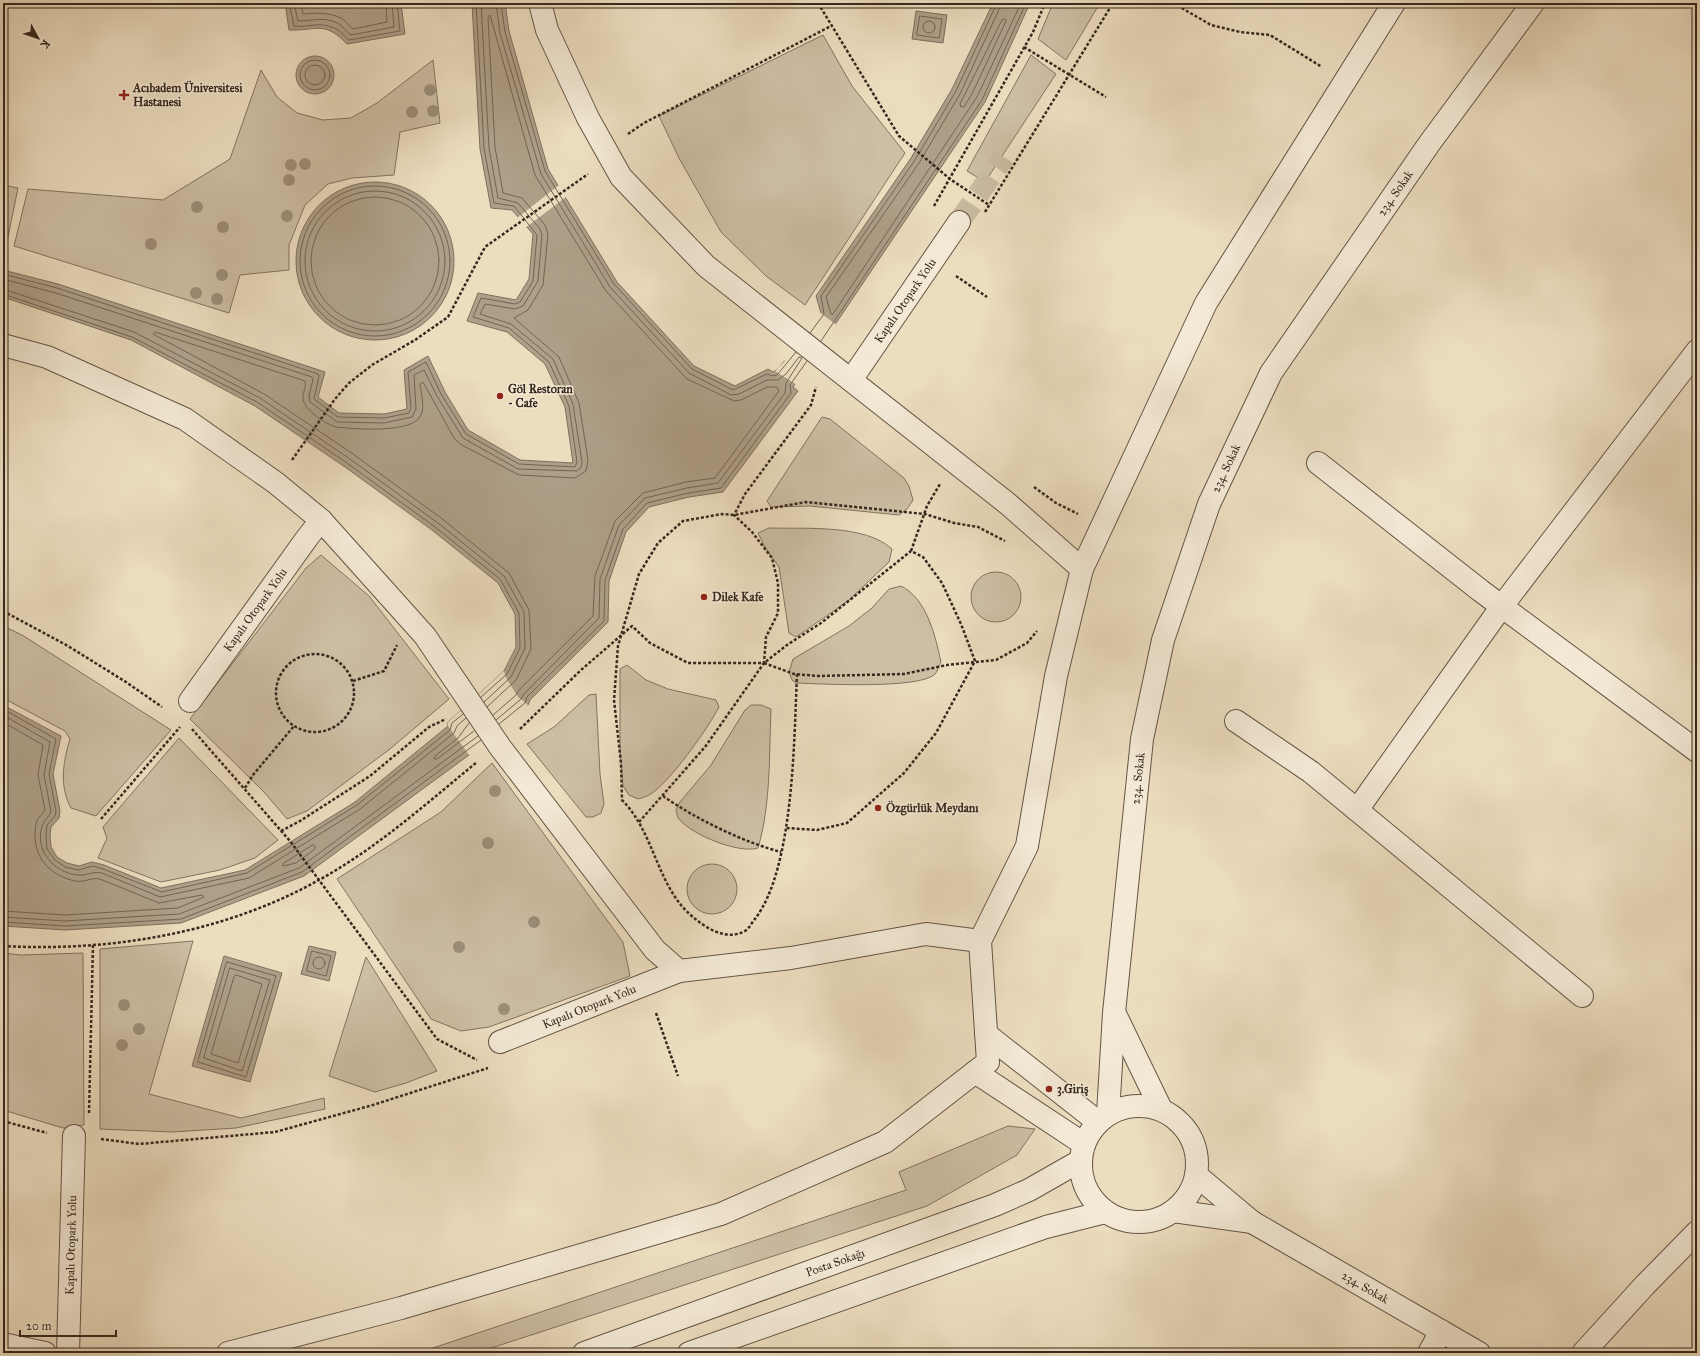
<svg xmlns="http://www.w3.org/2000/svg" width="1700" height="1356" viewBox="0 0 1700 1356" font-family="'IM FELL Great Primer',serif">
	<style>
		.green { fill: #cdbea4; stroke: #827361 }
		.water { fill: #ae9f88; stroke: #7e6f5e }
		.pier { fill: #ecddbf }
		.lines { fill: none; stroke-linecap: round; stroke-linejoin: round }
		.shore { stroke: #726453; stroke-width: 1 }
		.minor-tunnel { stroke: #c8b99f; stroke-width: 22; stroke-dasharray: 22 11; stroke-linecap: butt }
		.minor-casing { stroke: #645546; stroke-width: 24 }
		.path { stroke: #37281e; stroke-width: 2.5; stroke-dasharray: 3 2; stroke-linecap: butt }
		.minor { stroke: #f3e9d5; stroke-width: 22 }
		.tree { fill: #9d8e79 }
		.poi-dot { fill: #8f2418; stroke: #f3e9d5; stroke-width: 1.5 }
		.labels { text-anchor: middle; stroke-width: 3; stroke-linejoin: round; paint-order: stroke }
		.poi-label { font-size: 12px; font-weight: bold; fill: #37281e; stroke: #f3e9d5; text-anchor: start }
		.street-label { font-size: 12px; fill: #37281e; stroke: #f3e9d5 }
	</style>
	<rect width="100%" height="100%" fill="#ecddbf"/>
	<filter id="stains"><feTurbulence type="fractalNoise" baseFrequency=".005" numOctaves="4"/><feColorMatrix values="0 0 0 0 .2 0 0 0 0 .09 0 0 0 0 .02 0 0 0 .5 -.17"/></filter>
	<radialGradient id="worn" r=".72"><stop offset=".6" stop-color="#630" stop-opacity="0"/><stop offset="1" stop-color="#630" stop-opacity=".3"/></radialGradient>
	<g class="green">
		<polygon points="1053,3 1100,3 1066,60 1038,39"/>
		<polygon points="823,35 852,86 905,153 805,305 766,276 721,232 679,158 659,116"/>
		<polygon points="1031,55 1056,74 985,182 967,171"/>
		<polygon points="433,60 440,123 400,132 394,175 352,178 328,184 305,205 289,245 289,270 240,275 229,313 14,246 28,189 163,200 230,159 261,70 277,97 297,113 323,120 351,118 377,103"/>
		<polygon points="3,185 18,188 3,261"/>
		<polygon points="822,417 830,419 904,478 909,486 913,500 907,509 899,515 810,506 771,507 767,501"/>
		<path d="M769 528C805 529 865 524 892 549L889 562 848 601 796 637 789 633 779 567 766 549 758 533Z"/>
		<polygon points="321,555 369,596 449,699 390,749 307,811 287,819 264,792 190,719 306,568"/>
		<circle cx="996" cy="597" r="25"/>
		<path d="M901 586C927 599 935 635 941 662 939 666 937 673 934 675 916 689 822 684 796 683L792 680 789 672 793 659 849 626 872 608 889 589Z"/>
		<path d="M3 626 22 635 171 730 96 816 71 808C59 786 63 762 70 739L65 731 3 698Z"/>
		<path d="M627 665 646 680 668 689 716 700 719 707C709 727 668 785 649 795 646 797 641 798 638 799L629 795 623 786 620 751V669Z"/>
		<polygon points="596,694 600,774 604,804 601,813 593,817 586,817 527,744 554,727 589,695"/>
		<path d="M751 705H761L771 709C769 755 771 804 758 848 739 854 692 835 679 819 677 817 677 813 676 810L680 802 711 765 745 710Z"/>
		<polygon points="179,738 278,840 255,858 220,870 161,882 98,858 107,838 103,827"/>
		<polygon points="492,763 623,942 630,976 489,1027 461,1031 431,1019 337,879 441,812"/>
		<circle cx="712" cy="889" r="25"/>
		<polygon points="193,941 149,1094 241,1118 324,1098 325,1109 236,1128 172,1132 100,1129 100,949"/>
		<polygon points="3,953 21,955 83,953 84,1125 63,1128 3,1110"/>
		<polygon points="366,957 437,1071 406,1083 375,1092 329,1076"/>
		<polygon points="1008,1126 1035,1129 1017,1155 927,1206 476,1353 418,1353 906,1190 899,1172"/>
	</g>
	<g class="water">
		<path d="M285 3H401L405 34 347 44C324 20 317 31 289 30Z"/>
		<polygon points="472,3 505,3 509,31 548,169 617,282 694,366 735,386 768,369 773,372 779,368 821,313 816,296 911,158 952,89 993,3 1030,3 985,102 793,387 798,391 723,492 689,497 649,507 626,532 609,581 608,622 530,700 528,705 469,755 304,876 181,923 65,930 3,926 3,705 61,736 53,774 60,811 59,818 51,827 50,835 51,847 57,857 67,863 79,866 92,862 104,865 161,888 245,870 355,802 448,726 448,722 504,671 516,647 515,614 498,583 432,530 345,467 255,406 131,340 3,297 3,270 58,284 325,372 318,397 339,413 384,414 407,409 404,370 428,356 445,392 468,430 520,460 573,463 565,407 545,364 507,332 467,321 478,293 516,300 529,279 533,234 512,210 491,208 480,149"/>
		<polygon points="916,11 947,15 943,43 912,39"/>
		<circle cx="315" cy="75" r="19"/>
		<circle cx="375" cy="261" r="79"/>
		<polygon points="309,946 336,952 329,981 301,974"/>
		<polygon points="224,956 282,973 250,1082 192,1066"/>
	</g>
	<g class="pier">
		<polygon points="559,185 566,197 525,228 517,218"/>
		<polygon points="818,311 838,326 797,385 775,371 785,361 783,359"/>
		<polygon points="504,671 506,678 518,697 528,705 526,709 474,754 469,755 448,726 448,722"/>
	</g>
	<g class="lines">
		<g class="shore">
			<path d="M289 3 294 26C308 28 320 21 334 28 340 30 344 36 349 40L400 31 397 3"/>
			<path d="M294 3 298 21C312 21 326 16 339 24 343 27 347 32 351 35L394 27 392 3"/>
			<path d="M301 3 303 14C316 13 328 12 341 18 346 21 349 26 353 29L387 22 386 3"/>
			<polyline points="496,3 500,33 541,174 610,287 689,373 731,395 739,394 767,380 778,380 786,374 799,357 802,358 786,383 785,393 718,483 687,488 645,498 619,525 600,579 599,618 524,694 520,700 496,720"/>
			<polyline points="501,3 505,32 545,171 614,284 692,369 733,390 767,374 773,376 777,375 796,352"/>
			<polyline points="1002,3 960,94 919,163 826,297 831,314 833,314 977,97 1021,3"/>
			<polygon points="920,16 942,19 939,38 917,35"/>
			<polygon points="1005,19 1006,21 972,94 964,107 961,107 960,104 1002,20"/>
			<circle cx="929" cy="27" r="6"/>
			<circle cx="315" cy="75" r="15"/>
			<circle cx="315" cy="75" r="10"/>
			<circle cx="375" cy="261" r="75"/>
			<circle cx="375" cy="261" r="70"/>
			<circle cx="375" cy="261" r="64"/>
			<polyline points="3,274 57,288 318,374 319,376 314,399 338,417 384,418 409,413 411,408 408,372 426,362 441,394 466,434 519,464 575,467 577,462 569,406 549,362 509,328 473,317 481,298 515,304 520,302 533,281 537,235 514,206 494,203 484,148 476,3"/>
			<polyline points="3,279 56,293 312,377 313,379 309,396 310,402 337,422 384,423 412,417 416,409 414,375 424,370 437,396 463,438 518,469 577,471 581,468 582,462 573,404 553,359 511,324 480,314 485,304 515,309 523,306 538,281 542,235 540,229 518,203 498,198 489,148 481,3"/>
			<polyline points="3,289 134,332 260,398 350,459 438,523 504,576 524,612 525,648 511,677 484,702"/>
			<polyline points="3,294 132,337 257,402 347,463 435,527 500,579 519,613 520,648 507,674 481,697"/>
			<polyline points="810,333 824,314 821,296 915,160 956,91 997,3"/>
			<polyline points="821,341 982,100 1026,3"/>
			<path d="M487 707 516 680 531 649 529 610 509 573 441 518 353 454 264 394 153 334 155 332 305 381C307 387 302 393 303 399 305 411 326 424 336 427 354 429 413 434 421 415 425 406 421 393 420 384L423 382 454 438 460 444 519 475 575 478 586 471 588 460 579 403 559 357 514 318 528 310 543 285 548 234 545 225 522 198 503 193 495 147 488 18 490 15 535 175 606 291 687 379 734 401 741 400 767 387H777L779 391 715 478 686 482 643 493 615 521 595 576 593 616 520 689 515 696 493 715"/>
			<polyline points="3,709 56,739 49,774 56,811 55,816 47,825 46,835 47,849 55,860 65,867 78,870 93,866 103,869 162,892 247,873 357,805 450,730 452,723 463,714"/>
			<path d="M3 715 50 742 44 775 51 811C50 816 45 819 43 824 33 848 53 873 78 875 87 876 91 871 102 873L160 897 249 878 360 809 454 733 457 726 466 718"/>
			<path d="M3 722 43 745 38 775 45 810C43 814 39 817 37 820 35 826 35 833 35 839 37 862 53 876 75 881 84 883 91 877 100 879L159 903 202 895 204 897 178 908 65 915 3 911"/>
			<polyline points="469,723 458,738 435,756 434,759 437,759 474,731"/>
			<polyline points="499,724 525,703 527,697 604,621 605,580 623,529 647,503 688,493 721,488 791,393 790,385 807,361"/>
			<polygon points="313,845 315,846 315,849 296,863 283,866 283,864"/>
			<polyline points="3,917 65,921 179,914 299,868 478,736"/>
			<polyline points="3,922 65,926 181,919 302,872 481,740"/>
			<polygon points="312,951 331,956 326,976 307,971"/>
			<circle cx="319" cy="963" r="6"/>
			<polygon points="227,962 276,976 246,1077 198,1062"/>
			<polygon points="230,968 270,980 242,1071 204,1058"/>
			<polygon points="236,975 262,984 238,1063 211,1054 234,977"/>
		</g>
		<polyline class="minor-tunnel" points="959,222 1004,157"/>
		<g class="minor-casing">
			<g id="minor">
				<polyline points="540,3 547,30 588,118 621,177 706,266 1008,504 1082,569"/>
				<polyline points="3,345 47,357 185,419 276,483 321,520 425,636 500,747 655,950 679,971 791,958 926,934 980,941"/>
				<path id="s1" d="M851 380 959 222"/>
				<polyline points="1318,463 1481,591 1697,751"/>
				<path id="s2" d="M190 701 307 538 321 520"/>
				<polyline points="1236,721 1311,772 1582,996"/>
				<polyline points="1357,810 1502,606 1697,351"/>
				<polyline points="1115,1014 1161,1109"/>
				<polyline points="986,1034 1098,1122"/>
				<path id="s3" d="M500 1042 679 971"/>
				<polyline points="975,1072 1084,1144"/>
				<circle cx="1139" cy="1164" r="58"/>
				<path id="s4" d="M1108 1114 1114 1013 1142 739 1163 640 1209 504 1271 373 1429 144 1533 3"/>
				<path id="s5" d="M1196 1175 1252 1222 1479 1353"/>
				<polyline points="1173,1211 1252,1222"/>
				<polyline points="3,1344 45,1353"/>
				<path id="s6" d="M68 1353 74 1136"/>
				<polyline points="228,1353 401,1308 721,1214 885,1142 988,1062 980,941 1027,846 1056,676 1082,569 1206,303 1394,3"/>
				<path id="s7" d="M584 1353 995 1205 1029 1190 1080 1161"/>
				<polyline points="689,1353 1046,1227 1105,1212"/>
				<polyline points="1429,1353 1441,1331"/>
				<polyline points="1583,1353 1645,1285 1697,1232"/>
			</g>
		</g>
		<g class="path">
			<polyline points="818,3 899,136 950,179 989,205"/>
			<polyline points="1173,3 1211,25 1240,32 1270,35 1322,67"/>
			<polyline points="1024,47 1106,97"/>
			<polyline points="628,134 644,123 831,26"/>
			<polyline points="934,206 1033,32 1045,3"/>
			<polyline points="985,212 1113,3"/>
			<polyline points="956,276 987,297"/>
			<polyline points="292,460 335,399 349,383 372,365 415,340 448,317 485,247 588,174"/>
			<polyline points="1034,487 1056,503 1078,514"/>
			<polyline points="911,551 927,506 940,484"/>
			<polyline points="3,611 68,646 126,682 162,707"/>
			<circle cx="315" cy="693" r="39"/>
			<polyline points="764,663 794,674 819,676 904,674 947,665 996,660 1027,643 1037,631"/>
			<path d="M797 674C794 739 794 868 755 919 752 922 749 929 745 931 727 941 707 929 693 917 657 888 655 833 622 800L621 763 614 700 618 646 639 574 658 543 683 521 722 514 734 515 806 502 925 514 954 523 978 527 1005 541"/>
			<polyline points="353,681 384,671 397,645"/>
			<polyline points="192,729 290,841 437,1039 477,1060"/>
			<polyline points="520,729 581,670 632,626 650,643 688,663 764,663 766,637 778,613 778,583 772,558 752,532 734,515 745,494 811,405 816,387"/>
			<polyline points="245,788 253,775 294,726"/>
			<path d="M663 796C696 819 743 842 781 852"/>
			<polyline points="101,819 180,727"/>
			<polyline points="639,822 705,747 764,663 787,645 821,623 911,551 923,557 942,583 961,624 975,661 936,733 904,773 847,823 817,830 786,828"/>
			<polyline points="281,831 300,821 370,776 429,727 446,719"/>
			<path d="M3 946C111 952 224 933 319 880 377 848 427 803 477 762"/>
			<polyline points="656,1013 678,1076"/>
			<polyline points="89,1113 93,945"/>
			<polyline points="3,1121 47,1133"/>
			<polyline points="101,1139 139,1144 275,1132 373,1105 488,1068"/>
		</g>
		<use href="#minor" class="minor"/>
	</g>
	<g class="tree">
		<circle cx="430" cy="90" r="6"/>
		<circle cx="433" cy="111" r="6"/>
		<circle cx="412" cy="112" r="6"/>
		<circle cx="305" cy="164" r="6"/>
		<circle cx="291" cy="165" r="6"/>
		<circle cx="289" cy="180" r="6"/>
		<circle cx="197" cy="207" r="6"/>
		<circle cx="287" cy="216" r="6"/>
		<circle cx="223" cy="227" r="6"/>
		<circle cx="151" cy="244" r="6"/>
		<circle cx="222" cy="275" r="6"/>
		<circle cx="196" cy="293" r="6"/>
		<circle cx="217" cy="299" r="6"/>
		<circle cx="495" cy="791" r="6"/>
		<circle cx="488" cy="843" r="6"/>
		<circle cx="534" cy="922" r="6"/>
		<circle cx="459" cy="947" r="6"/>
		<circle cx="124" cy="1005" r="6"/>
		<circle cx="504" cy="1009" r="6"/>
		<circle cx="139" cy="1029" r="6"/>
		<circle cx="122" cy="1045" r="6"/>
	</g>
	<g class="poi-dot">
		<path d="M122 89h4v4h4v4h-4v4h-4v-4h-4v-4h4z"/>
		<circle cx="500" cy="396" r="4"/>
		<circle cx="704" cy="597" r="4"/>
		<circle cx="878" cy="808" r="4"/>
		<circle cx="1049" cy="1089" r="4"/>
	</g>
	<g class="labels">
		<g class="poi-label">
			<text x="133" y="92">Acıbadem Üniversitesi<tspan x="133" dy="14">Hastanesi</tspan></text>
			<text x="508" y="393">Göl Restoran<tspan x="508" dy="14">- Cafe</tspan></text>
			<text x="712" y="601">Dilek Kafe</text>
			<text x="886" y="812">Özgürlük Meydanı</text>
			<text x="1057" y="1093">3.Giriş</text>
		</g>
		<g class="street-label">
			<text dy="4" stroke="none"><textPath href="#s4" startOffset="985">234. Sokak</textPath></text>
			<text dy="4" stroke="none"><textPath href="#s1" startOffset="96">Kapalı Otopark Yolu</textPath></text>
			<text dy="4" stroke="none"><textPath href="#s4" startOffset="661">234. Sokak</textPath></text>
			<text dy="4" stroke="none"><textPath href="#s2" startOffset="112">Kapalı Otopark Yolu</textPath></text>
			<text dy="4" stroke="none"><textPath href="#s4" startOffset="337">234. Sokak</textPath></text>
			<text dy="4" stroke="none"><textPath href="#s3" startOffset="96">Kapalı Otopark Yolu</textPath></text>
			<text dy="4" stroke="none"><textPath href="#s6" startOffset="108">Kapalı Otopark Yolu</textPath></text>
			<text dy="4" stroke="none"><textPath href="#s7" startOffset="267">Posta Sokağı</textPath></text>
			<text dy="4" stroke="none"><textPath href="#s5" startOffset="204">234. Sokak</textPath></text>
		</g>
	</g>
	<rect width="1700" height="1356" fill="none" stroke="#ecddbf" stroke-width="16"/>
	<rect x="4" y="4" width="1692" height="1348" fill="none" stroke="#37281e" stroke-width="2"/>
	<rect x="8" y="8" width="1684" height="1340" fill="none" stroke="#37281e"/>
	<g transform="translate(38 38) rotate(130)" stroke="#f3e9d5" stroke-width="3" paint-order="stroke">
	<path d="M0-3L7 15L0 10L-7 15Z" fill="#37281e"/>
	<text y="-6" font-size="11" font-weight="bold" text-anchor="middle" fill="#37281e">K</text>
	</g>
	<path d="M20 1330v6h96v-6" fill="none" stroke="#37281e" stroke-width="2"/>
	<text x="26" y="1330" font-size="12" fill="#37281e" stroke="#f3e9d5" stroke-width="3" paint-order="stroke">20 m</text>
	<rect width="100%" height="100%" filter="url(#stains)"/>
	<rect width="100%" height="100%" fill="url(#worn)"/>
</svg>
